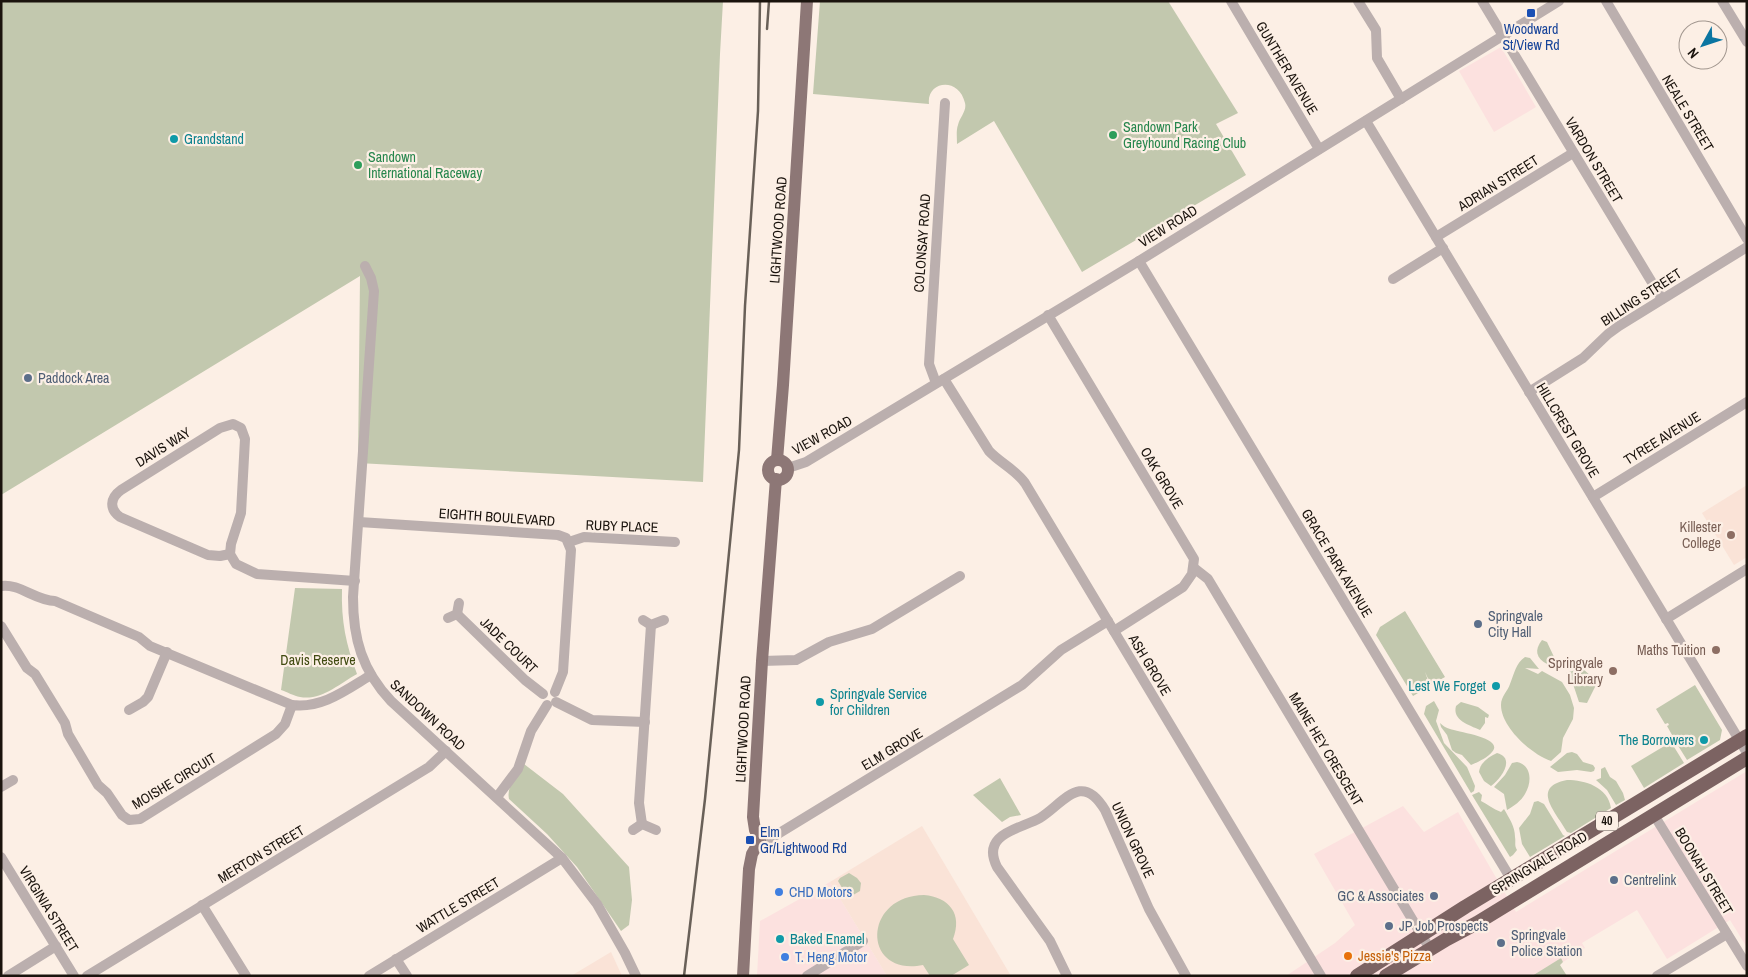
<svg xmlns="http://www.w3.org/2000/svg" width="1748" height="977" viewBox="0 0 1748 977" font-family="'Archivo Narrow',sans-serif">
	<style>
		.commercial { fill: #fce1df }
		.education { fill: #fae3d7 }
		.green { fill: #c2c8ae }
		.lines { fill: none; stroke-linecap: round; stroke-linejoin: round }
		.minor { stroke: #bbafae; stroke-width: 10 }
		.major { stroke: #8d7776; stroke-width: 12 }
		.highway { stroke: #7c6362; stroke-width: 14 }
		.rail { stroke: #696058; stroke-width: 2.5 }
		.transit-dot { fill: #1a4fb4; stroke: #fcefe5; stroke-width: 2 }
		.leisure-dot { fill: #2e9e5b; stroke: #fcefe5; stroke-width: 2 }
		.culture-dot { fill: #0f9aa8; stroke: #fcefe5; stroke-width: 2 }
		.service-dot { fill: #5c6f8a; stroke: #fcefe5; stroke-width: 2 }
		.education-dot { fill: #8d6e63; stroke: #fcefe5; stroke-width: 2 }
		.shop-dot { fill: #3f7fe0; stroke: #fcefe5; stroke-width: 2 }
		.food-dot { fill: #e8710a; stroke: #fcefe5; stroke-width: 2 }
		.labels { text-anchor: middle; stroke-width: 4.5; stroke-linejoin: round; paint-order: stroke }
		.shield { fill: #fcefe5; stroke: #5e554e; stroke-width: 1 }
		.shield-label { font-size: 12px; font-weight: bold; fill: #1a130d }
		.transit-label { font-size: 14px; fill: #164399; stroke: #fcefe5 }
		.street-label { font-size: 14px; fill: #1a130d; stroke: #fcefe5 }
		.leisure-label { font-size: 14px; fill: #27864d; stroke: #fcefe5; text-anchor: start }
		.culture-label { font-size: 14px; fill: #0d838f; stroke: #fcefe5; text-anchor: start }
		.service-label { font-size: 14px; fill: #4e5e75; stroke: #fcefe5; text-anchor: start }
		.education-label { font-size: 14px; fill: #785e54; stroke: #fcefe5; text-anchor: end }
		.park-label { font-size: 14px; fill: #414b11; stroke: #fcefe5 }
		.shop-label { font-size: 14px; fill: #366cbe; stroke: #fcefe5; text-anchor: start }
		.food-label { font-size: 14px; fill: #c56008; stroke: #fcefe5; text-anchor: start }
	</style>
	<rect width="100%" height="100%" fill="#fcefe5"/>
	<g class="commercial">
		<polygon points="1501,47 1536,107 1494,132 1459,71"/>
		<polygon points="1747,771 1746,946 1730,920 1667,959 1637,910 1582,943 1585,948 1563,962 1560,959 1532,976 1286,976 1335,943 1355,925 1314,854 1403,806 1424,832 1458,812 1516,912"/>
		<polygon points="830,882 887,976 757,976 760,921"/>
	</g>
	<g class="education">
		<polygon points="1747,485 1747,557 1734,565 1702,513"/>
		<polygon points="922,826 1011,976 887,976 830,882"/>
		<polygon points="611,952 622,976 571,976"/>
	</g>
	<g class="green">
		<polygon points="1,1 723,1 720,54 703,482 358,463 360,276 1,495"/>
		<path d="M820 1H1168L1238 113 1216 124 1246 175 1082 272 994 121 957 144C957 138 956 130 958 125 960 117 967 111 965 103 959 76 926 81 929 104L813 94Z"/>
		<path d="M295 588 342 589C341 621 346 645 357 674 339 684 321 701 300 697 294 696 287 692 281 690Z"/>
		<polygon points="1405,611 1445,677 1431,685 1425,672 1430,686 1413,696 1376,635 1380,627"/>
		<path d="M1542 640 1547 642 1554 657 1547 664C1536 658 1534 650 1542 640Z"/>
		<path d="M1525 657 1530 658 1539 669 1525 668 1538 674 1542 671 1562 682 1570 695 1574 708 1573 719 1563 738 1561 752 1551 761C1531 754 1501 727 1501 705 1501 696 1508 691 1510 684 1514 674 1516 663 1525 657Z"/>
		<polygon points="1582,668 1593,678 1596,685 1587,703 1579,702 1572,681 1566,673"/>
		<polygon points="1695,685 1722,730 1720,740 1687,760 1677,744 1680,742 1679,741 1676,742 1667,726 1669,725 1668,723 1665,724 1656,709"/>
		<polygon points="1434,701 1439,710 1436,721 1444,743 1467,767 1475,786 1474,791 1471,793 1424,714 1426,706"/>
		<path d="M1461 702 1478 707 1489 715 1488 718 1485 717V723L1480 730C1469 725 1452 720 1456 706Z"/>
		<path d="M1440 723C1443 726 1446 728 1450 729 1458 732 1505 738 1492 752 1487 758 1478 762 1471 765L1462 755 1456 753 1452 750 1447 735 1441 727Z"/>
		<polygon points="1671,742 1684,763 1644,788 1631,766"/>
		<polygon points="1572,752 1577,754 1583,762 1593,765 1595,768 1594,771 1591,772 1577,770 1558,772 1550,767 1567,753"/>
		<path d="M1497 753C1516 758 1501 779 1491 786L1484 781 1479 772C1480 763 1488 757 1497 753Z"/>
		<path d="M1517 762C1532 765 1532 783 1525 794 1521 801 1514 806 1507 810L1504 794 1494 787 1505 775 1512 763Z"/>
		<path d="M524 764 563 794 629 867 632 900 629 925 621 931 577 867 547 834 509 799C506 786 518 774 524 764Z"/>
		<polygon points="1605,767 1610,777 1616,781 1623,793 1625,800 1616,805 1607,790 1596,780 1601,778 1601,769"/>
		<polygon points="1000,778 1021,815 1010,817 1002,822 973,795"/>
		<path d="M1567 780C1585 780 1608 787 1611 808L1571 833 1567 832C1556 812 1530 787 1567 780Z"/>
		<path d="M1479 792 1482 795 1481 801C1487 804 1493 809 1501 812L1504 809C1509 818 1515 826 1515 837 1516 843 1514 845 1517 850L1513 855 1510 857 1472 795Z"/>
		<polygon points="1538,801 1544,804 1563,835 1565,836 1530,857 1522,844 1519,828 1530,814 1534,802"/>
		<polygon points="849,873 857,878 861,883 860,891 848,898 838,881 840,878"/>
		<path d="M924 895C949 897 963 914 953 939L969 965 951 976H930L923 965C862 977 862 896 924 895Z"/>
		<polygon points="1561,958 1563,962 1560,965 1567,976 1532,976"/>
	</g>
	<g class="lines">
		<g class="minor">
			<polyline points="1231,1 1319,149"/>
			<polyline points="1358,1 1376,30 1377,58 1401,99"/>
			<polyline points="1482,1 1662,299"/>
			<polyline points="1606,1 1747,239"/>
			<polyline points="1722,1 1747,42"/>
			<polyline points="1366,121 1747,753"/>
			<polyline points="1436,237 1573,153"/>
			<polyline points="1139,261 1511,879"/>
			<path d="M365 266 371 278 374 291 353 597C353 639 362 670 391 701L562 858 597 904 625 953 636 976"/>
			<polyline points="1393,279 1443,248"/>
			<polyline points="1048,315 1194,559 1192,574 1183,587 1114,631"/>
			<path d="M944 379 989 451C1000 463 1015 469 1025 483L1321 976"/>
			<polyline points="936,383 929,364 945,103"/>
			<polyline points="1529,392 1583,358 1608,334 1619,326 1747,247"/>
			<polyline points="788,468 806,462 1139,261 1559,1"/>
			<polyline points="1593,497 1747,402"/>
			<polyline points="359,522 558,535 566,538 571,550 563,672 555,692"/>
			<polyline points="569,542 584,537 675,542"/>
			<path d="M230 554 220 556 208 555 120 517C109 509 110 498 121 490L220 428 233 424 241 428 245 439 241 513 231 544 230 554 236 564 257 574 355 581"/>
			<polyline points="1194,568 1208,579 1430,949"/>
			<path d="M1 586C19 583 36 601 55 601L139 637 150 646 292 705C322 709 346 690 371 675"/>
			<polyline points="457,614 525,680 543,694"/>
			<polyline points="448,618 457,614 459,603"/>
			<polyline points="1666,619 1747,569"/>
			<polyline points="643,620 651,625 664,620"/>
			<polyline points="1,626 27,668 35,674 65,723 68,734 98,785 107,793 122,815 129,820 140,819 276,734 285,724 292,705"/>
			<polyline points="762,661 796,660 829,642 872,629 960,576"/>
			<polyline points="556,702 592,720 645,722"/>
			<polyline points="129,710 143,702 148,697 167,652"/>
			<polyline points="1,787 13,780"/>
			<polyline points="497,797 518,769 531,731 547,705"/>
			<polyline points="1654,815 1747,966"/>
			<polyline points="642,824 639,803 651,625"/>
			<polyline points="633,830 642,824 656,830"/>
			<polyline points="759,843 768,840 1022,685 1061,650 1108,621"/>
			<polyline points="1,857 74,976"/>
			<polyline points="202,905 246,976"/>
			<polyline points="396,959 407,976"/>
			<polyline points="8,976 56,946"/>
			<polyline points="87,976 429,767 446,751"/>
			<polyline points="369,976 562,858"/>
			<polyline points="807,976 863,941"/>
			<path d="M1067 976 1050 941 997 867C980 833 1021 829 1040 818 1063 804 1081 770 1105 810L1149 909 1186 976"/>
			<polyline points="1657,976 1727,934"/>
		</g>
		<g class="major">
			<polyline points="777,460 783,385 807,1"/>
			<circle cx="778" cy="470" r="10"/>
			<polyline points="743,976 749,869 752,854 760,840 755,830 753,817 762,661 776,479"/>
		</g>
		<g class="highway">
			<polyline points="1357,976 1465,907 1747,736"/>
			<polyline points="1386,976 1447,939 1477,923 1747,758"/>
		</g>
		<g class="rail">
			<polyline points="767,29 769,1"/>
			<polyline points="684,976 705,799 739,450 745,306 758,111 760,1"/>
		</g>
	</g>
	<g class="transit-dot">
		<rect x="1526" y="8" width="10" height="10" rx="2.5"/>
		<rect x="745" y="835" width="10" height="10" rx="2.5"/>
	</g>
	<g class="leisure-dot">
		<circle cx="1113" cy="135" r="5"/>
		<circle cx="358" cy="165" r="5"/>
	</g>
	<g class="culture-dot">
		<circle cx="174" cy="139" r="5"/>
		<circle cx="1496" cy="686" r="5"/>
		<circle cx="820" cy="702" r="5"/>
		<circle cx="1704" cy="740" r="5"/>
		<circle cx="780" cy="939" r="5"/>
	</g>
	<g class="service-dot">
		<circle cx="28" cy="378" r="5"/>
		<circle cx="1478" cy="624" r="5"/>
		<circle cx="1614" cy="880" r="5"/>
		<circle cx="1434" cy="896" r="5"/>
		<circle cx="1389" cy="926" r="5"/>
		<circle cx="1501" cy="943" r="5"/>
	</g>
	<g class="education-dot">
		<circle cx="1731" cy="535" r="5"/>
		<circle cx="1716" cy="650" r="5"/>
		<circle cx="1613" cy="671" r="5"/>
	</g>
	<g class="shop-dot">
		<circle cx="779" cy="892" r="5"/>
		<circle cx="785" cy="957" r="5"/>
	</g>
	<circle class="food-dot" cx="1348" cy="956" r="5"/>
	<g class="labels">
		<rect class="shield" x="1596" y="811.5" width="22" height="19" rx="4"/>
		<g class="shield-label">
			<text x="1607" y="825">40</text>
		</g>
		<g class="transit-label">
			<text x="1531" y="34">Woodward<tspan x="1531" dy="16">St/View Rd</tspan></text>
			<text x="760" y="837" text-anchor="start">Elm<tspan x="760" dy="16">Gr/Lightwood Rd</tspan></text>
		</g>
		<g class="street-label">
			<text transform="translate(1287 68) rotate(59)" y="5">GUNTHER AVENUE</text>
			<text transform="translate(1688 113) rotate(59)" y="5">NEALE STREET</text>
			<text transform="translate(1594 160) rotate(59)" y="5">VARDON STREET</text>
			<text transform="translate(1498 183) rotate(-32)" y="5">ADRIAN STREET</text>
			<text transform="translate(1168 226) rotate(-32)" y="5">VIEW ROAD</text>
			<text transform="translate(778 230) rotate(-86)" y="5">LIGHTWOOD ROAD</text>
			<text transform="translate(922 243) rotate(-86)" y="5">COLONSAY ROAD</text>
			<text transform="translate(1641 297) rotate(-33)" y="5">BILLING STREET</text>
			<text transform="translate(1568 430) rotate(59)" y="5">HILLCREST GROVE</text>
			<text transform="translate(822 435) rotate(-29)" y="5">VIEW ROAD</text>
			<text transform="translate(1662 438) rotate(-32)" y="5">TYREE AVENUE</text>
			<text transform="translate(163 447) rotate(-32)" y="5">DAVIS WAY</text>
			<text transform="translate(1162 478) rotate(59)" y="5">OAK GROVE</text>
			<text transform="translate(497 517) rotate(4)" y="5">EIGHTH BOULEVARD</text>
			<text transform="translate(622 526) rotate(2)" y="5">RUBY PLACE</text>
			<text transform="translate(1337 563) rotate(59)" y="5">GRACE PARK AVENUE</text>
			<text transform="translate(509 645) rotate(44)" y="5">JADE COURT</text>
			<text transform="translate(1150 665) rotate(59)" y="5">ASH GROVE</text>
			<text transform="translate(428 715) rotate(43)" y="5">SANDOWN ROAD</text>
			<text transform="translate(743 729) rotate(-87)" y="5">LIGHTWOOD ROAD</text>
			<text transform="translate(892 749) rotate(-31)" y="5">ELM GROVE</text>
			<text transform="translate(1326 749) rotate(59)" y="5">MAINE HEY CRESCENT</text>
			<text transform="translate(174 781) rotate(-31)" y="5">MOISHE CIRCUIT</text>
			<text transform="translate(1133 840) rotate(65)" y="5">UNION GROVE</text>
			<text transform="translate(261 854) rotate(-31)" y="5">MERTON STREET</text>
			<text transform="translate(1539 863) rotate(-31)" y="5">SPRINGVALE ROAD</text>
			<text transform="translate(1704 871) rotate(59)" y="5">BOONAH STREET</text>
			<text transform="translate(458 905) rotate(-31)" y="5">WATTLE STREET</text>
			<text transform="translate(49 909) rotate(58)" y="5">VIRGINIA STREET</text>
		</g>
		<g class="leisure-label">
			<text x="1123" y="132">Sandown Park<tspan x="1123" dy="16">Greyhound Racing Club</tspan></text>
			<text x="368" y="162">Sandown<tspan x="368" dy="16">International Raceway</tspan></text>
		</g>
		<g class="culture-label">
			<text x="184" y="144">Grandstand</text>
			<text x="1486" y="691" text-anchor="end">Lest We Forget</text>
			<text x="830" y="699">Springvale Service<tspan x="830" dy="16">for Children</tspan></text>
			<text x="1694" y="745" text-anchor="end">The Borrowers</text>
			<text x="790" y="944">Baked Enamel</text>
		</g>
		<g class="service-label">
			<text x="38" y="383">Paddock Area</text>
			<text x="1488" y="621">Springvale<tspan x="1488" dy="16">City Hall</tspan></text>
			<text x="1624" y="885">Centrelink</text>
			<text x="1424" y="901" text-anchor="end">GC &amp; Associates</text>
			<text x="1399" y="931">JP Job Prospects</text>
			<text x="1511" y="940">Springvale<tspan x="1511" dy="16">Police Station</tspan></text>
		</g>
		<g class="education-label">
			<text x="1721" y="532">Killester<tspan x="1721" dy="16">College</tspan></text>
			<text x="1706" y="655">Maths Tuition</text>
			<text x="1603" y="668">Springvale<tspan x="1603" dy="16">Library</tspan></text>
		</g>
		<g class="park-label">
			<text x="318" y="665">Davis Reserve</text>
		</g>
		<g class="shop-label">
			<text x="789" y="897">CHD Motors</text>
			<text x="795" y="962">T. Heng Motor</text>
		</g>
		<g class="food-label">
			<text x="1358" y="961">Jessie's Pizza</text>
		</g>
	</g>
	<rect width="1748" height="977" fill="none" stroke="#1a130d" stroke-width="5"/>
	<g transform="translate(1703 45) rotate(230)"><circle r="24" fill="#fcefe5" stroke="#a2978f"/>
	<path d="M0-4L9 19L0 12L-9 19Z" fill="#0b75a1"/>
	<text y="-8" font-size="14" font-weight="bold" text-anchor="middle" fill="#1a130d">N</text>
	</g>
</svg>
